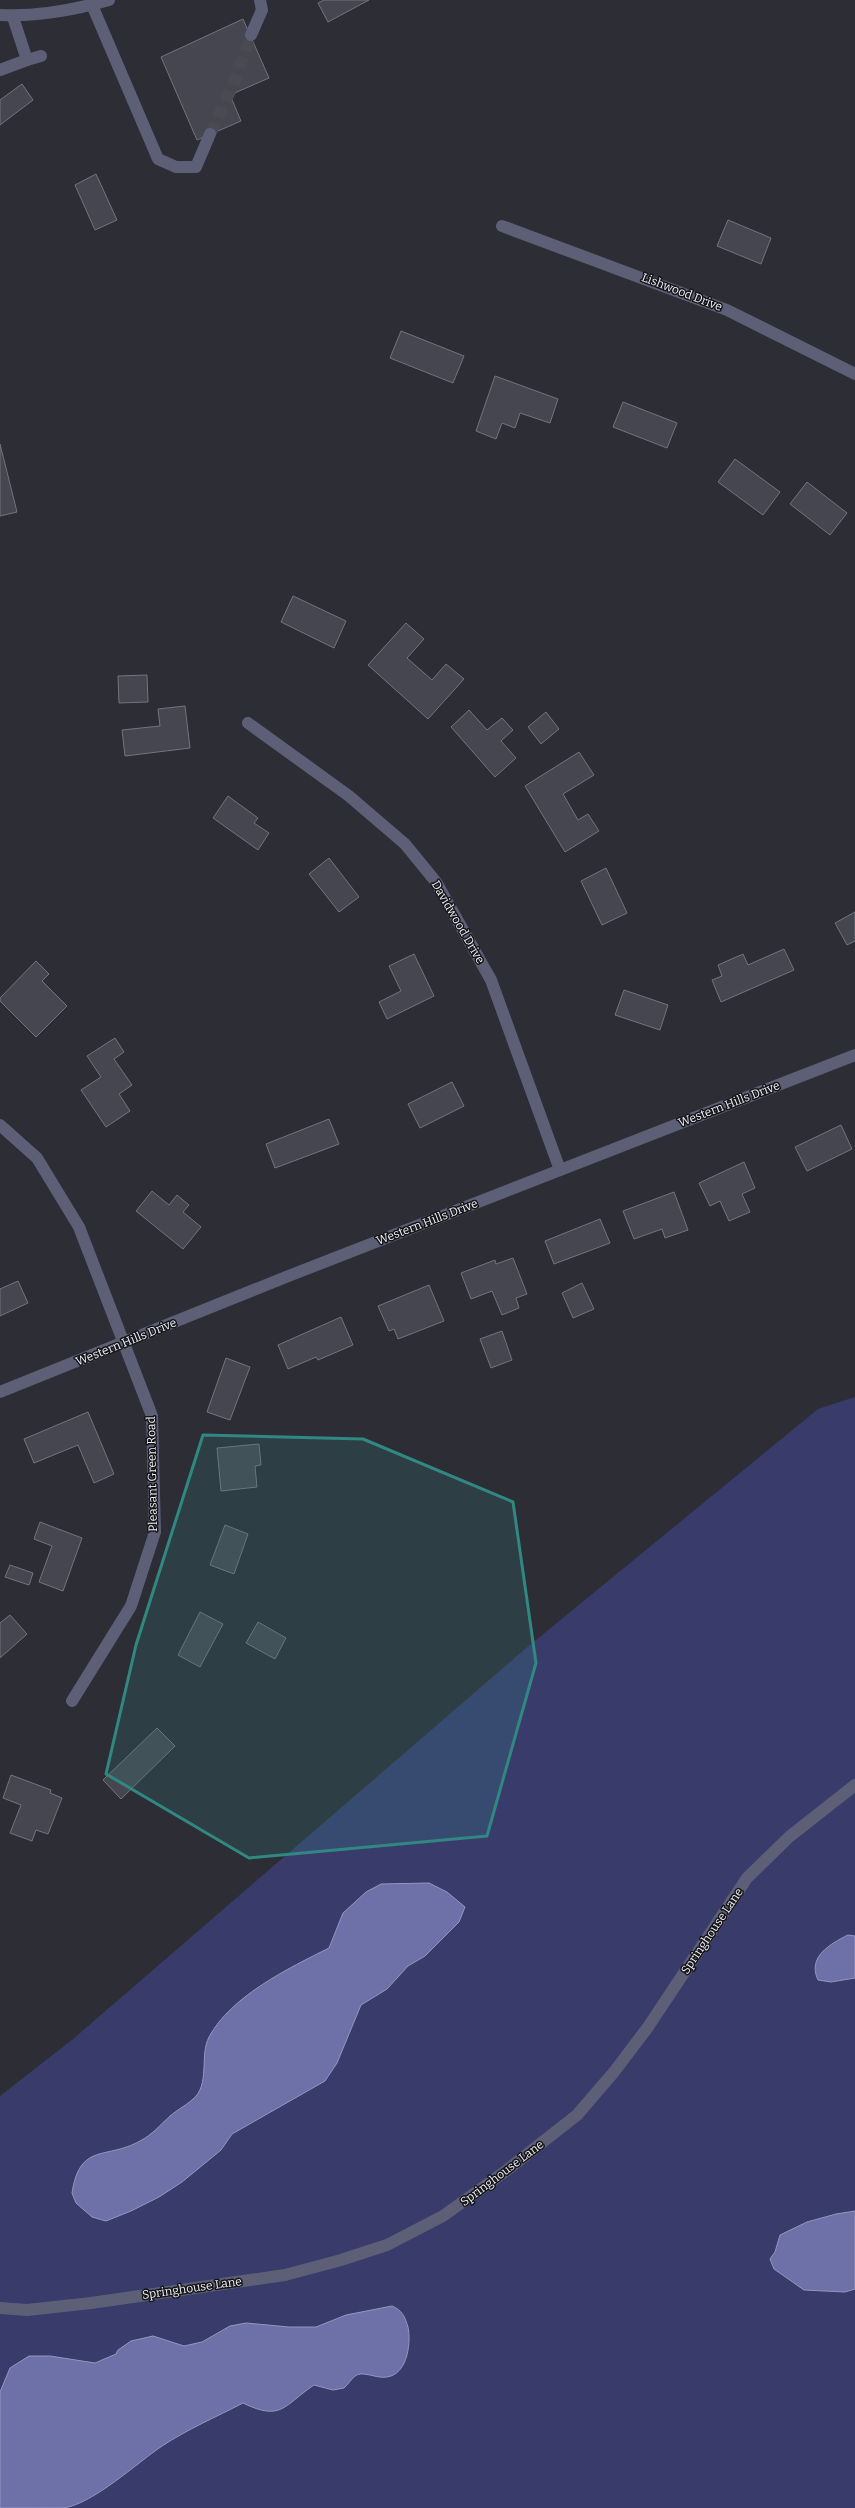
<svg xmlns="http://www.w3.org/2000/svg" width="855" height="2508" viewBox="0 0 855 2508" font-family="Bitter,serif">
	<style>
		.green { fill: #393b6b }
		.water { fill: #6d71a8; stroke: #9497bf }
		.building { fill: #45464f; stroke: #73747e }
		.lines { fill: none; stroke-linecap: round; stroke-linejoin: round }
		.minor-tunnel { stroke: #494a52; stroke-width: 12; stroke-dasharray: 12 6; stroke-linecap: butt }
		.minor { stroke: #5d5f77; stroke-width: 12 }
		.marked { fill: #318882; fill-opacity: 0.2; stroke: #318882; stroke-width: 3; stroke-linejoin: round }
		.labels { text-anchor: middle; stroke-width: 3; stroke-linejoin: round; paint-order: stroke }
		.street-label { font-size: 12px; fill: #eff0f6; stroke: #151519 }
	</style>
	<rect width="100%" height="100%" fill="#2c2d35"/>
	<polygon class="green" points="855,1397 855,2508 0,2508 0,2096 73,2039 525,1649 818,1409"/>
	<g class="water">
		<path d="M429 1883 447 1892 465 1907 459 1922 425 1956 408 1966 387 1989 361 2005 337 2063 325 2081 232 2134 221 2150 182 2182 159 2197 131 2211 106 2221 92 2217 76 2203 72 2193C80 2142 106 2160 140 2141 152 2135 160 2125 170 2116 177 2110 185 2106 192 2100 211 2085 199 2056 209 2037 231 1996 289 1968 329 1948L343 1913 366 1892 381 1884Z"/>
		<path d="M848 1935 855 1936V1978L831 1982 818 1980C807 1957 830 1944 848 1935Z"/>
		<polygon points="855,2211 855,2289 845,2292 804,2290 774,2269 770,2259 775,2252 780,2235 807,2222 836,2214"/>
		<path d="M392 2306C402 2310 405 2317 408 2327 411 2342 408 2370 391 2376 380 2380 369 2373 360 2374 353 2375 349 2384 344 2388L333 2390 314 2385C284 2405 282 2422 243 2403 216 2417 188 2429 162 2446 137 2463 94 2503 64 2508 44 2508 21 2508 0 2508V2392L10 2368 29 2356H50L95 2363 116 2354 118 2350 131 2341 153 2336 184 2346 202 2342 230 2326 246 2323 289 2327H316L346 2315Z"/>
	</g>
	<g class="building">
		<polygon points="324,0 369,0 328,22 318,3"/>
		<polygon points="243,19 269,78 230,95 241,121 197,140 161,57"/>
		<polygon points="22,84 33,100 0,125 0,100"/>
		<polygon points="96,174 117,220 95,230 75,185"/>
		<polygon points="728,220 771,238 761,264 717,246"/>
		<polygon points="401,331 464,356 453,383 390,358"/>
		<polygon points="495,376 558,399 550,423 520,413 515,428 502,423 496,439 476,431"/>
		<polygon points="623,402 677,423 667,448 613,427"/>
		<polygon points="0,444 17,512 0,516"/>
		<polygon points="735,459 780,492 763,515 718,482"/>
		<polygon points="807,482 847,513 830,535 790,504"/>
		<polygon points="293,596 346,621 334,648 281,622"/>
		<polygon points="406,623 424,639 407,658 432,680 446,664 464,679 428,719 368,665"/>
		<polygon points="147,675 148,702 119,703 118,676"/>
		<polygon points="185,706 190,748 125,756 122,730 160,726 158,709"/>
		<polygon points="469,710 487,730 502,718 513,730 501,741 516,758 495,777 451,727"/>
		<polygon points="546,712 559,729 541,744 528,727"/>
		<polygon points="579,752 594,775 563,794 578,820 588,814 599,831 565,852 525,786"/>
		<polygon points="228,796 258,818 254,823 269,833 258,850 213,818"/>
		<polygon points="329,858 359,897 339,912 309,874"/>
		<polygon points="606,868 627,913 602,925 581,881"/>
		<polygon points="855,912 855,941 847,945 835,923"/>
		<polygon points="784,949 794,970 721,1002 712,980 722,976 718,965 743,954 748,965"/>
		<polygon points="414,954 434,996 387,1019 379,1002 401,991 389,966"/>
		<polygon points="36,961 49,974 42,981 67,1006 36,1037 0,1001 0,998"/>
		<polygon points="624,990 668,1005 660,1030 615,1015"/>
		<polygon points="115,1038 124,1052 114,1059 132,1085 119,1094 130,1111 106,1127 81,1090 101,1077 87,1056"/>
		<polygon points="452,1082 464,1106 420,1128 408,1104"/>
		<polygon points="329,1119 339,1144 275,1168 266,1144"/>
		<polygon points="841,1125 852,1149 807,1171 795,1147"/>
		<polygon points="744,1162 755,1188 742,1194 750,1212 729,1221 720,1201 710,1206 699,1183"/>
		<polygon points="152,1191 169,1205 177,1195 189,1205 183,1212 201,1227 183,1249 136,1211"/>
		<polygon points="674,1192 688,1230 665,1238 662,1229 634,1239 623,1211"/>
		<polygon points="600,1219 610,1243 554,1264 545,1241"/>
		<polygon points="513,1258 527,1294 516,1298 519,1308 502,1315 492,1291 471,1299 461,1273 495,1260 496,1264"/>
		<polygon points="18,1281 28,1303 0,1316 0,1289"/>
		<polygon points="582,1283 594,1309 573,1318 562,1293"/>
		<polygon points="429,1285 444,1321 398,1339 394,1329 389,1331 378,1306"/>
		<polygon points="341,1317 353,1345 318,1360 316,1357 288,1369 278,1345"/>
		<polygon points="502,1331 512,1360 491,1368 480,1339"/>
		<polygon points="226,1358 250,1367 230,1420 207,1412"/>
		<polygon points="88,1412 114,1474 94,1483 78,1445 34,1463 24,1439"/>
		<polygon points="259,1444 261,1465 255,1466 257,1487 221,1491 217,1448"/>
		<polygon points="40,1522 82,1538 63,1591 39,1582 52,1546 34,1539"/>
		<polygon points="225,1525 248,1534 234,1574 210,1565"/>
		<polygon points="10,1565 33,1573 29,1585 5,1577"/>
		<polygon points="200,1612 223,1624 200,1667 178,1655"/>
		<polygon points="10,1615 27,1634 0,1658 0,1623"/>
		<polygon points="258,1622 286,1638 275,1659 246,1643"/>
		<polygon points="157,1728 175,1746 121,1799 103,1780"/>
		<polygon points="11,1775 51,1790 50,1793 62,1798 48,1834 36,1830 32,1841 10,1833 21,1805 3,1798"/>
	</g>
	<g class="lines">
		<polyline class="minor-tunnel" points="210,134 234,83 251,35"/>
		<g class="minor">
			<polyline points="92,5 158,159 176,167 196,167 210,134"/>
			<path d="M0 15C37 17 74 10 109 0"/>
			<polyline points="251,35 262,10 260,0"/>
			<polyline points="27,60 41,56"/>
			<polyline points="0,70 27,60 13,17"/>
			<polyline points="502,226 727,310 855,374"/>
			<polyline points="248,723 349,796 405,844 436,882 491,980 560,1170"/>
			<polyline points="0,1125 37,1158 79,1227 152,1416 155,1532 131,1606 72,1701"/>
			<polyline points="0,1392 291,1275 855,1055"/>
			<polyline points="0,2308 27,2310 91,2303 285,2275 341,2260 387,2245 443,2216 507,2170 577,2115 614,2072 648,2027 747,1878 789,1837 855,1785"/>
		</g>
	</g>
	<path class="marked" d="M203 1435 363 1439 513 1502 536 1663 487 1836 249 1858 106 1774 136 1645Z"/>
	<g class="labels">
		<g class="street-label">
			<text transform="translate(682 292) rotate(21)" y="4">Lishwood Drive</text>
			<text transform="translate(458 922) rotate(60)" y="4">Davidwood Drive</text>
			<text transform="translate(729 1104) rotate(-21)" y="4">Western Hills Drive</text>
			<text transform="translate(427 1222) rotate(-21)" y="4">Western Hills Drive</text>
			<text transform="translate(126 1342) rotate(-22)" y="4">Western Hills Drive</text>
			<text transform="translate(152 1474) rotate(-91)" y="4">Pleasant Green Road</text>
			<text transform="translate(712 1931) rotate(-56)" y="4">Springhouse Lane</text>
			<text transform="translate(502 2173) rotate(-37)" y="4">Springhouse Lane</text>
			<text transform="translate(192 2288) rotate(-8)" y="4">Springhouse Lane</text>
		</g>
	</g>
</svg>
